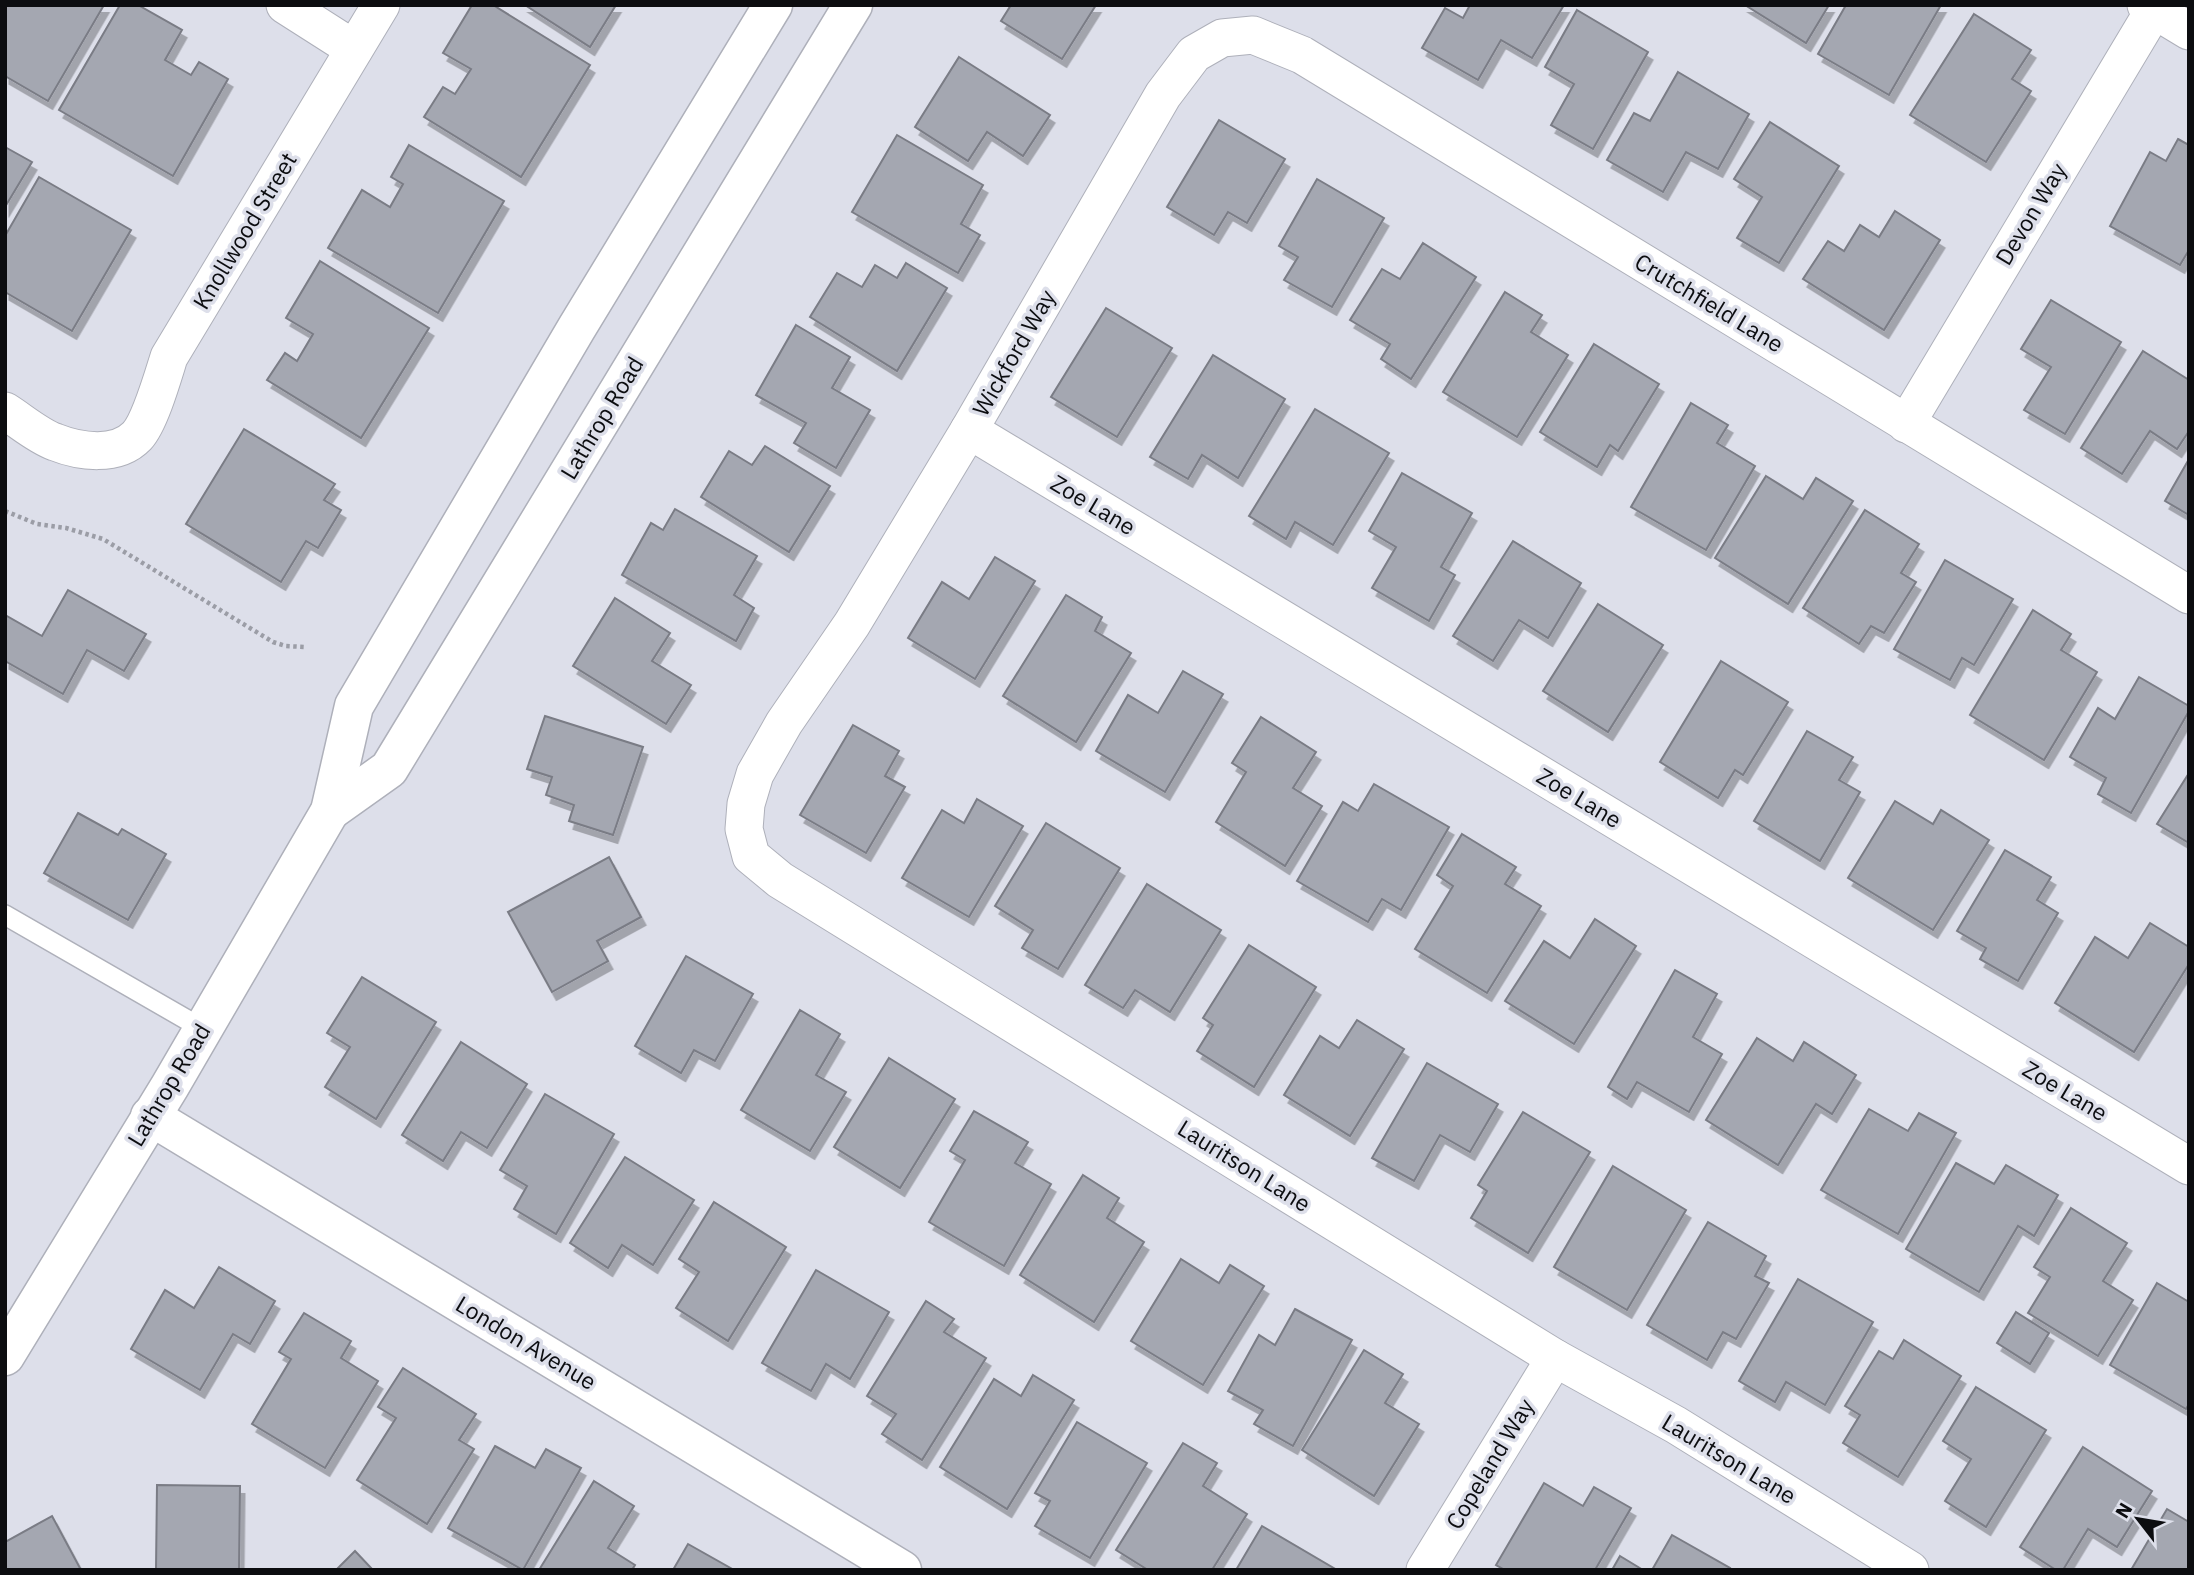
<svg xmlns="http://www.w3.org/2000/svg" width="2194" height="1575" viewBox="0 0 2194 1575" font-family="'IBM Plex Sans',sans-serif">
	<style>
		.building { fill: #a4a7b1; stroke: #7a7c85; stroke-width: 2; filter: url(#shadow) }
		.lines { fill: none; stroke-linecap: round; stroke-linejoin: round }
		.lane-casing { stroke: #aeb0ba; stroke-width: 22 }
		.street-casing { stroke: #aeb0ba; stroke-width: 39 }
		.secondary-casing { stroke: #aeb0ba; stroke-width: 41 }
		.path { stroke: #9b9da6; stroke-width: 4.5; stroke-dasharray: 3.5 3.5; stroke-linecap: butt }
		.lane { stroke: #fff; stroke-width: 19 }
		.street { stroke: #fff; stroke-width: 37 }
		.secondary { stroke: #fff; stroke-width: 38 }
		.labels { text-anchor: middle; stroke-width: 7; stroke-linejoin: round; paint-order: stroke }
		.street-label { font-size: 23px; fill: #0c0d10; stroke: #dddfea }
	</style>
	<defs>
		<filter id="shadow"><feDropShadow dx="4.5" dy="8" stdDeviation="0" flood-color="#0004"/></filter>
	</defs>
	<rect width="100%" height="100%" fill="#dddfea"/>
	<g class="building">
		<polygon points="5,5 104,5 48,101 5,76"/>
		<polygon points="120,5 138,5 182,30 165,60 191,75 199,62 228,79 173,176 59,110"/>
		<polygon points="472,5 493,5 590,65 521,177 424,117 443,87 455,94 471,69 443,53"/>
		<polygon points="525,5 616,5 590,47"/>
		<polygon points="1011,5 1096,5 1062,59 1001,21"/>
		<polygon points="1470,5 1564,5 1532,58 1501,40 1478,80 1422,48 1445,8 1463,18"/>
		<polygon points="1745,5 1829,5 1806,43"/>
		<polygon points="1846,5 1941,5 1889,95 1818,54"/>
		<polygon points="1577,10 1648,52 1593,149 1551,125 1574,84 1545,67"/>
		<polygon points="1974,14 2031,50 2012,79 2031,91 1986,162 1910,115"/>
		<polygon points="959,57 1050,115 1023,156 987,132 968,161 915,127"/>
		<polygon points="1678,72 1749,114 1718,169 1686,152 1663,192 1607,160 1634,113 1650,121"/>
		<polygon points="1219,120 1285,159 1247,223 1228,212 1214,235 1167,207"/>
		<polygon points="1770,122 1839,166 1779,263 1737,238 1762,197 1734,179"/>
		<polygon points="897,135 983,185 961,224 980,235 958,273 852,212"/>
		<polygon points="2178,139 2189,145 2189,250 2180,265 2110,226 2150,152 2166,161"/>
		<polygon points="409,145 504,201 438,313 328,248 362,190 390,207 403,184 391,177"/>
		<polygon points="5,147 32,162 5,207"/>
		<polygon points="39,177 131,230 72,331 5,292 5,236"/>
		<polygon points="1317,179 1384,218 1332,307 1284,280 1298,257 1279,246"/>
		<polygon points="1895,211 1940,240 1884,330 1803,279 1828,241 1844,251 1860,225 1879,237"/>
		<polygon points="1423,243 1476,277 1411,379 1381,359 1390,344 1350,320 1382,269 1400,279"/>
		<polygon points="320,261 429,328 361,438 267,380 285,353 297,361 313,334 286,318"/>
		<polygon points="906,263 947,288 897,371 810,317 837,273 862,287 875,265 897,278"/>
		<polygon points="1505,292 1542,315 1531,332 1568,355 1517,437 1443,392"/>
		<polygon points="2051,300 2121,342 2065,434 2024,410 2051,367 2021,349"/>
		<polygon points="1106,308 1172,348 1117,437 1051,397"/>
		<polygon points="796,325 850,357 832,388 870,410 836,468 794,443 806,423 756,395"/>
		<polygon points="1594,344 1659,384 1618,451 1610,445 1597,467 1540,432"/>
		<polygon points="2143,351 2189,380 2189,431 2177,449 2150,431 2122,474 2081,448"/>
		<polygon points="1213,355 1285,399 1238,478 1202,455 1188,479 1150,457"/>
		<polygon points="1691,403 1728,425 1717,443 1755,466 1706,550 1631,507"/>
		<polygon points="1315,409 1389,453 1333,545 1295,522 1286,539 1249,516"/>
		<polygon points="244,429 335,484 324,500 341,510 318,548 306,541 281,582 186,524"/>
		<polygon points="765,446 830,486 789,552 701,497 729,451 752,465"/>
		<polygon points="2189,459 2189,515 2165,501"/>
		<polygon points="1402,473 1472,513 1441,567 1455,575 1429,621 1372,588 1396,547 1369,531"/>
		<polygon points="1766,476 1803,499 1816,478 1853,501 1788,604 1715,558"/>
		<polygon points="675,509 757,556 734,595 754,608 736,641 622,575 651,523 663,530"/>
		<polygon points="1865,510 1919,544 1901,573 1916,582 1884,633 1871,626 1859,644 1803,608"/>
		<polygon points="1513,541 1581,583 1548,638 1519,620 1493,661 1453,636"/>
		<polygon points="995,557 1035,581 975,679 908,638 942,582 969,599"/>
		<polygon points="1945,560 2013,599 1974,665 1962,658 1950,680 1894,649"/>
		<polygon points="68,590 146,634 124,671 87,650 63,694 5,661 5,615 42,636"/>
		<polygon points="1066,595 1102,617 1095,631 1131,653 1076,742 1003,696"/>
		<polygon points="615,598 670,633 652,661 691,685 666,724 573,666"/>
		<polygon points="1598,604 1663,645 1608,732 1543,691"/>
		<polygon points="2033,610 2071,634 2061,650 2097,672 2044,760 1970,715"/>
		<polygon points="1721,661 1788,702 1743,775 1735,770 1718,798 1660,762"/>
		<polygon points="1183,671 1223,694 1165,792 1096,751 1128,695 1158,713"/>
		<polygon points="2139,677 2189,706 2189,711 2131,813 2098,794 2106,778 2070,757 2098,708 2115,719"/>
		<polygon points="545,716 643,747 613,835 569,821 574,805 546,795 552,777 527,769"/>
		<polygon points="1261,717 1316,752 1293,788 1322,806 1285,866 1216,822 1246,772 1232,763"/>
		<polygon points="853,725 899,751 885,776 905,787 866,853 800,815"/>
		<polygon points="1807,731 1853,757 1839,780 1860,792 1820,861 1754,821"/>
		<polygon points="2189,773 2189,843 2157,824"/>
		<polygon points="1374,784 1449,827 1401,910 1382,899 1368,922 1297,881 1343,802 1358,811"/>
		<polygon points="977,799 1023,826 969,917 902,878 942,810 964,823"/>
		<polygon points="1895,801 1933,824 1941,810 1989,840 1933,930 1848,878"/>
		<polygon points="78,813 118,835 122,829 166,854 128,920 44,873"/>
		<polygon points="1046,823 1120,868 1058,969 1022,948 1033,930 995,906"/>
		<polygon points="1462,834 1516,867 1505,884 1541,906 1487,993 1415,949 1453,886 1437,875"/>
		<polygon points="2005,850 2051,877 2037,900 2058,913 2018,981 1980,959 1986,948 1957,931"/>
		<polygon points="609,857 641,917 597,941 608,961 552,992 508,912"/>
		<polygon points="1147,884 1221,930 1170,1012 1135,990 1123,1008 1085,985"/>
		<polygon points="1595,919 1636,946 1574,1044 1505,1001 1544,941 1570,958"/>
		<polygon points="2150,923 2189,947 2189,964 2134,1052 2055,1003 2095,937 2128,958"/>
		<polygon points="1249,945 1316,987 1254,1087 1197,1051 1213,1025 1203,1018"/>
		<polygon points="686,956 753,994 715,1061 694,1050 681,1073 635,1046"/>
		<polygon points="1675,970 1717,994 1693,1037 1722,1054 1689,1112 1637,1082 1627,1099 1608,1087"/>
		<polygon points="362,977 436,1022 376,1119 325,1087 350,1047 327,1033"/>
		<polygon points="800,1010 840,1034 816,1075 846,1092 810,1151 741,1110"/>
		<polygon points="1357,1020 1404,1049 1350,1136 1284,1095 1320,1036 1339,1048"/>
		<polygon points="1757,1038 1793,1061 1804,1042 1856,1075 1832,1114 1816,1104 1778,1165 1706,1120"/>
		<polygon points="461,1042 527,1084 487,1148 461,1132 443,1161 402,1135"/>
		<polygon points="889,1058 955,1099 900,1188 834,1147"/>
		<polygon points="1427,1063 1498,1104 1470,1152 1440,1135 1414,1181 1372,1158"/>
		<polygon points="545,1094 614,1134 556,1234 514,1209 527,1186 500,1170"/>
		<polygon points="1869,1109 1908,1131 1919,1113 1956,1133 1898,1234 1821,1190"/>
		<polygon points="974,1111 1028,1142 1015,1163 1051,1184 1004,1266 929,1222 965,1160 950,1151"/>
		<polygon points="1523,1112 1590,1152 1528,1253 1471,1218 1487,1191 1478,1185"/>
		<polygon points="625,1157 694,1200 653,1265 622,1245 608,1268 570,1243"/>
		<polygon points="1956,1163 1994,1184 2006,1165 2058,1195 2034,1236 2018,1226 1979,1292 1906,1249"/>
		<polygon points="1613,1166 1686,1210 1627,1310 1554,1267"/>
		<polygon points="1083,1175 1119,1198 1107,1218 1144,1242 1094,1322 1020,1275"/>
		<polygon points="714,1202 786,1247 728,1341 676,1308 699,1272 679,1259"/>
		<polygon points="2071,1208 2127,1243 2103,1281 2133,1300 2098,1356 2028,1313 2050,1277 2034,1267"/>
		<polygon points="1708,1222 1766,1256 1755,1276 1769,1283 1736,1339 1723,1332 1707,1360 1647,1325"/>
		<polygon points="1181,1259 1219,1283 1230,1265 1264,1286 1203,1385 1131,1341"/>
		<polygon points="219,1267 275,1301 250,1344 233,1334 200,1390 131,1349 165,1290 194,1308"/>
		<polygon points="816,1270 889,1312 850,1379 826,1364 811,1391 762,1363"/>
		<polygon points="1798,1279 1873,1322 1825,1405 1786,1382 1775,1402 1739,1381"/>
		<polygon points="2157,1283 2189,1302 2189,1404 2186,1409 2110,1365"/>
		<polygon points="926,1301 954,1319 944,1332 986,1358 922,1460 882,1434 896,1414 867,1396"/>
		<polygon points="1295,1309 1352,1340 1293,1446 1254,1424 1263,1410 1228,1391 1259,1335 1275,1345"/>
		<polygon points="2016,1312 2049,1333 2030,1364 1997,1343"/>
		<polygon points="304,1313 351,1341 341,1358 378,1381 325,1468 252,1424 291,1359 279,1352"/>
		<polygon points="1904,1340 1961,1376 1898,1477 1843,1443 1860,1415 1845,1406 1879,1351 1893,1359"/>
		<polygon points="1364,1350 1403,1374 1385,1403 1419,1424 1374,1496 1302,1450"/>
		<polygon points="403,1368 476,1414 459,1440 474,1449 427,1524 357,1480 396,1418 378,1407"/>
		<polygon points="1033,1375 1074,1400 1007,1509 940,1467 994,1379 1021,1396"/>
		<polygon points="1976,1387 2046,1430 1986,1527 1945,1501 1971,1459 1943,1441"/>
		<polygon points="1077,1422 1147,1463 1090,1558 1035,1526 1050,1501 1035,1493"/>
		<polygon points="1183,1443 1217,1463 1203,1486 1247,1514 1212,1570 1148,1570 1116,1550"/>
		<polygon points="495,1446 535,1468 546,1449 581,1468 523,1570 448,1528"/>
		<polygon points="2083,1447 2152,1491 2117,1547 2088,1529 2063,1570 2056,1570 2020,1547"/>
		<polygon points="594,1481 634,1506 608,1548 635,1565 632,1570 539,1570"/>
		<polygon points="1544,1483 1583,1506 1594,1487 1631,1508 1595,1570 1505,1570 1496,1565"/>
		<polygon points="157,1485 240,1486 239,1570 156,1570"/>
		<polygon points="2167,1509 2189,1522 2189,1570 2131,1570"/>
		<polygon points="52,1516 81,1570 5,1570 5,1542"/>
		<polygon points="1262,1526 1337,1570 1236,1570"/>
		<polygon points="1672,1535 1730,1568 1729,1570 1652,1570"/>
		<polygon points="688,1544 734,1570 673,1570"/>
		<polygon points="355,1551 373,1570 336,1570"/>
		<polygon points="1620,1556 1643,1570 1612,1570"/>
	</g>
	<g class="lines">
		<g class="lane-casing">
			<polyline id="lane" points="5,915 203,1029"/>
		</g>
		<g class="street-casing">
			<g id="street">
				<polyline points="285,5 354,49"/>
				<polyline points="2146,5 2189,31"/>
				<path d="M5 411C21 421 38 436 55 442 80 452 117 457 137 436 150 422 163 376 169 357L381 5"/>
				<polyline points="1906,424 2157,5"/>
				<polyline points="969,430 2189,1166"/>
				<polyline points="1425,1570 1555,1358"/>
				<polyline points="1910,1570 1676,1425 1555,1358 780,880 751,856 744,829 746,804 755,774 784,723 852,624 969,430 1163,95 1194,54 1222,38 1253,35 1302,55 2189,595"/>
			</g>
		</g>
		<g class="secondary-casing">
			<g id="secondary">
				<polyline points="330,811 389,769 853,5"/>
				<polyline points="150,1116 902,1570"/>
				<polyline points="5,1356 170,1086 330,811 354,706 576,329 773,5"/>
			</g>
		</g>
		<polyline class="path" points="5,511 37,524 66,528 103,539 273,642 286,646 305,647"/>
		<use href="#lane" class="lane"/>
		<use href="#street" class="street"/>
		<use href="#secondary" class="secondary"/>
	</g>
	<g class="labels">
		<g class="street-label">
			<text transform="translate(2031 214) rotate(-59)" y="8">Devon Way</text>
			<text transform="translate(245 231) rotate(-59)" y="8">Knollwood Street</text>
			<text transform="translate(1709 303) rotate(31)" y="8">Crutchfield Lane</text>
			<text transform="translate(1014 353) rotate(-60)" y="8">Wickford Way</text>
			<text transform="translate(602 418) rotate(-59)" y="8">Lathrop Road</text>
			<text transform="translate(1093 505) rotate(31)" y="8">Zoe Lane</text>
			<text transform="translate(1579 798) rotate(31)" y="8">Zoe Lane</text>
			<text transform="translate(169 1085) rotate(-59)" y="8">Lathrop Road</text>
			<text transform="translate(2065 1091) rotate(31)" y="8">Zoe Lane</text>
			<text transform="translate(1244 1166) rotate(32)" y="8">Lauritson Lane</text>
			<text transform="translate(526 1343) rotate(31)" y="8">London Avenue</text>
			<text transform="translate(1729 1459) rotate(31)" y="8">Lauritson Lane</text>
			<text transform="translate(1490 1464) rotate(-59)" y="8">Copeland Way</text>
		</g>
	</g>
	<rect width="2194" height="1575" fill="none" stroke="#0c0d10" stroke-width="14"/>
	<g transform="translate(2138 1519) rotate(301)" stroke="#dddfea" stroke-width="5" paint-order="stroke">
	<path d="M0-5L12 26L0 18L-12 26Z" fill="#0c0d10"/>
	<text y="-10" font-size="19" font-weight="bold" text-anchor="middle" fill="#0c0d10">N</text>
	</g>
</svg>
